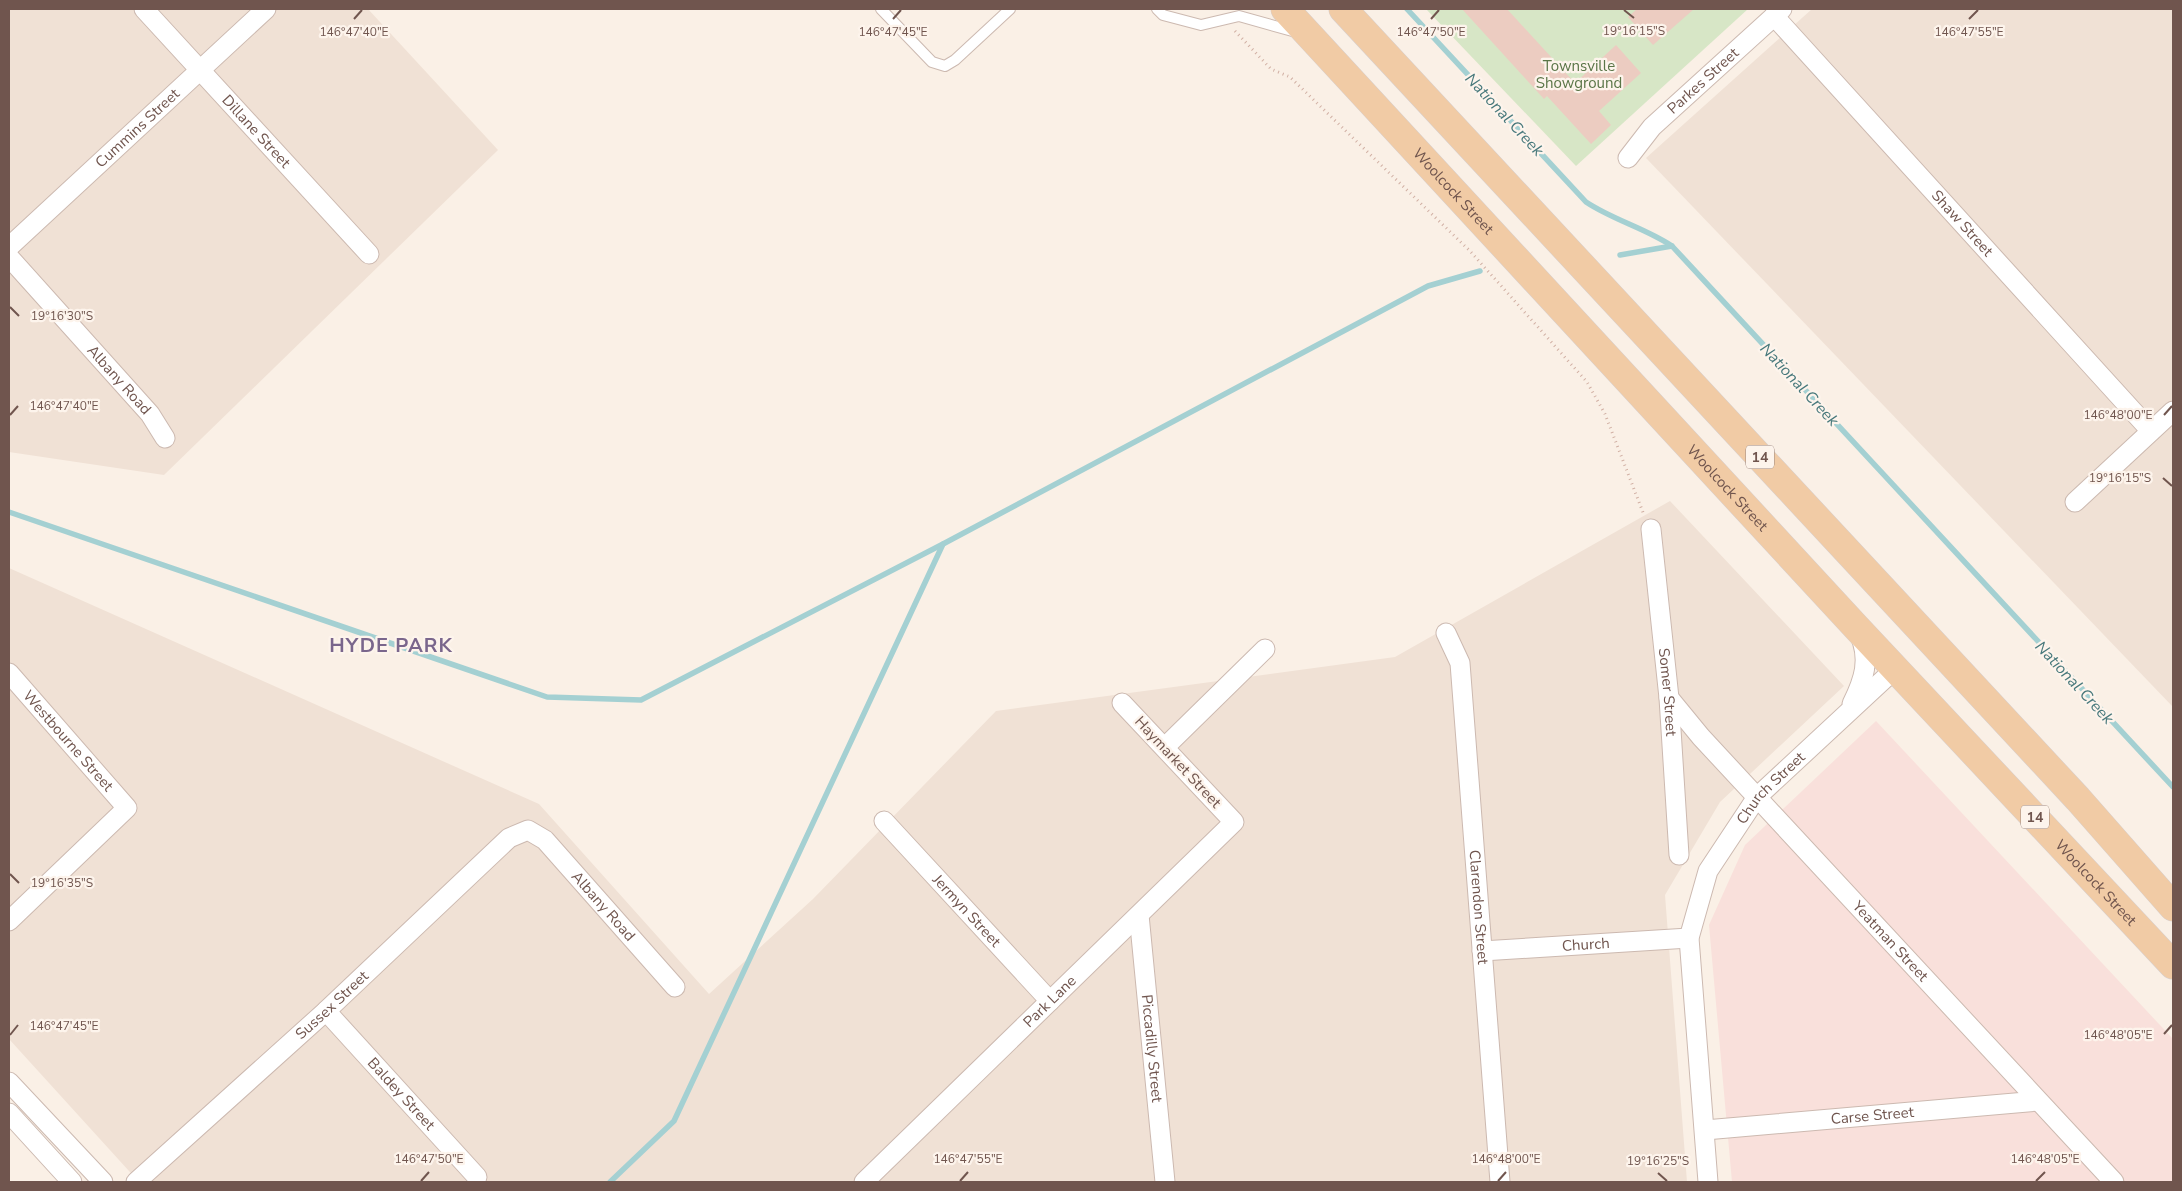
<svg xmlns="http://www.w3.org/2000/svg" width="2182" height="1191" viewBox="0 0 2182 1191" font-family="'Nunito Sans',sans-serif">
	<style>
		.residential { fill: #f0e1d5 }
		.commercial { fill: #f9e0db }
		.green { fill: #d7e6c6 }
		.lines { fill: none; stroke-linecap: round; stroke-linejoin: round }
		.stream { stroke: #a4d0d2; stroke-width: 5.5 }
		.building { fill: #ecccc1 }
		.service-casing { stroke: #ccb9b0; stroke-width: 12 }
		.minor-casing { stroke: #ccb9b0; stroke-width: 21 }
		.primary-casing { stroke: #d7cfcd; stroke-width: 29 }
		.path { stroke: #d1b0a4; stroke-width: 3; stroke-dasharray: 1 4; stroke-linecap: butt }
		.service { stroke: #fff; stroke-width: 10 }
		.minor { stroke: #fff; stroke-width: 19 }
		.primary { stroke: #f1cba5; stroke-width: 28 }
		.ticks { fill: none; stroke: #70554e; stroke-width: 2 }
		.labels { text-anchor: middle; stroke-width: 4.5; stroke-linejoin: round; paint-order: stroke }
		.shield { fill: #fdf4ec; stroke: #9a857d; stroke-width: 1 }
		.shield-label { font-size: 14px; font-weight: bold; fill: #70554e }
		.park-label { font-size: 15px; fill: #5a7547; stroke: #fdf4ec }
		.street-label { font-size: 15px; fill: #70554e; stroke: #fdf4ec }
		.water-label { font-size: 16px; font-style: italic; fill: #47787b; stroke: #fdf4ec }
		.district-label { font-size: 20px; font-weight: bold; letter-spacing: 1px; fill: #7a668c; stroke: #fdf4ec }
		.ticks-label { font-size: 12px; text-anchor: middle; fill: #70554e; stroke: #fdf4ec; stroke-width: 4.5; stroke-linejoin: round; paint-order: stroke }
	</style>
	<rect width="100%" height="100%" fill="#faf0e6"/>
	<g class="residential">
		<polygon points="9,9 368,9 498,150 164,475 9,452"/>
		<polygon points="1812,9 2173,9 2173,707 1646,158"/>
		<polygon points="1670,501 1844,686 1720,802 1665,895 1687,1182 139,1182 9,1039 9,568 539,804 709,994 813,899 996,711 1395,657"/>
	</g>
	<polygon class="commercial" points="1876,721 2173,1039 2173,1182 1732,1182 1709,925 1745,845"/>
	<polygon class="green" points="1426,9 1748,9 1576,166"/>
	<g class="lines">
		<g class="stream">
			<path d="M1407 9 1586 202C1613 220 1645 228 1672 246L2173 787"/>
			<polyline points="1620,255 1672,246"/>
			<polyline points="9,512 547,697 641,700 943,544 1428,286 1480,271"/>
			<polyline points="610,1182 674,1121 943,544"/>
		</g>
	</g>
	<g class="building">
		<polygon points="1462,9 1507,9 1575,83 1616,45 1641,73 1599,111 1611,125 1591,144 1547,96 1544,99"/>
		<polygon points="1637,9 1694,9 1653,45 1628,17"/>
	</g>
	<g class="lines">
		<g class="service-casing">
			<g id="service">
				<polyline points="881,9 932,62 945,66 955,60 1010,9"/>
				<polyline points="1157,9 1163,15 1201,25 1239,16 1296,32"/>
			</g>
		</g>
		<g class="minor-casing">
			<g id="minor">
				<path id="s1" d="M144 9 369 254"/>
				<path id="s2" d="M1774 16 2151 431"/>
				<path id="s3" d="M1628 158 1652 127 1782 9"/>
				<path id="s4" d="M9 247 266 9"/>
				<path id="s5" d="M9 257 150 414 165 438"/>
				<polyline points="2075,502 2173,411"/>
				<path id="s6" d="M1651 529 1669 698 1679 855"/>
				<path id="s7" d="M1446 633 1460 663 1500 1182"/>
				<path id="s8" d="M9 673 127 808 9 921"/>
				<path id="s9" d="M1669 698 1701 737 2114 1182"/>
				<path d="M1852 704C1864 680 1871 659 1859 633"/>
				<polyline points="1165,747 1265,649"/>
				<path id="s10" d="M884 821 1050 1001"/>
				<path id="s11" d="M1139 915 1165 1182"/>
				<path id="s12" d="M1482 951 1689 938"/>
				<path id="s13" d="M326 1011 477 1177"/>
				<polyline points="9,1082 103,1182"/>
				<polyline points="9,1113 72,1182"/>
				<path id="s14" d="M1705 1130 2038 1101"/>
				<path id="s15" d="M136 1182 326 1011 509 838 528 830 545 840 675 987"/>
				<path id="s16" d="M864 1182 1234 822 1122 703"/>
				<path id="s17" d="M1708 1182 1689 938 1708 871 1757 797 1896 668"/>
			</g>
		</g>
		<g class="primary-casing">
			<g id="primary">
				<path id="s18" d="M1285 9 1856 627 2173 965"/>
				<polyline points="1343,9 2078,799 2173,907"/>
			</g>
		</g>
		<polyline class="path" points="1235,31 1271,69 1290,77 1470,251 1587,382 1605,414 1644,515"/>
		<use href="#service" class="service"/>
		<use href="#minor" class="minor"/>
		<use href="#primary" class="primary"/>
	</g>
	<path class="ticks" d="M1624 10 1634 18M354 19 362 10M893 19 901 10M1431 19 1439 10M1969 19 1978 10M10 307 19 316M10 415 18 406M2164 415 2172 406M2163 478 2172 486M10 874 19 883M2164 1034 2172 1025M10 1035 18 1025M1658 1173 1667 1181M421 1181 429 1172M960 1181 968 1172M1498 1181 1506 1172M2036 1181 2045 1172"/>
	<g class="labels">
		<g class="shield">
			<rect x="1746" y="445.5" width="28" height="23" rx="4"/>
			<rect x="2021" y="805.5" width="28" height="23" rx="4"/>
		</g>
		<g class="shield-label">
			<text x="1760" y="462">14</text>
			<text x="2035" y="822">14</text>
		</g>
		<g class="park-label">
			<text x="1579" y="71">Townsville<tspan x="1579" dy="17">Showground</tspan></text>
		</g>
		<g class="street-label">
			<text dy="5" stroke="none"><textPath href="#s3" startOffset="108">Parkes Street</textPath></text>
			<text dy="5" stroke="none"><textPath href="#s4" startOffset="175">Cummins Street</textPath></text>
			<text dy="5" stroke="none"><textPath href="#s1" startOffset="166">Dillane Street</textPath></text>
			<text dy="5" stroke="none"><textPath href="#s18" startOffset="248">Woolcock Street</textPath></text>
			<text dy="5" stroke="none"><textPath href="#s2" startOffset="280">Shaw Street</textPath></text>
			<text dy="5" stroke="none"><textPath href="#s5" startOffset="165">Albany Road</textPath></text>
			<text dy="5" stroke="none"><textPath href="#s18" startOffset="652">Woolcock Street</textPath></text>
			<text dy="5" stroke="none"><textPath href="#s6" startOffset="164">Somer Street</textPath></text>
			<text dy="5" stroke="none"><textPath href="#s8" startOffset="90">Westbourne Street</textPath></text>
			<text transform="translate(1178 762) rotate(47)" y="5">Haymarket Street</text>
			<text dy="5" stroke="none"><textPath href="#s17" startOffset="419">Church Street</textPath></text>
			<text dy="5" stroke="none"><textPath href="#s18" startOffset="1192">Woolcock Street</textPath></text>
			<text dy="5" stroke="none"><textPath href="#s15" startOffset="636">Albany Road</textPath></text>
			<text dy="5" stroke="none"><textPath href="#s7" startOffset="278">Clarendon Street</textPath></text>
			<text dy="5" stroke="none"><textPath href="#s10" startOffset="122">Jermyn Street</textPath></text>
			<text dy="5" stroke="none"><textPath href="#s9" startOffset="329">Yeatman Street</textPath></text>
			<text dy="5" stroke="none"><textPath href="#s12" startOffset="104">Church</textPath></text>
			<text dy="5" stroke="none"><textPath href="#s16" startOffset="259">Park Lane</textPath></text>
			<text dy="5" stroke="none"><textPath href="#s15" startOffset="264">Sussex Street</textPath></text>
			<text dy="5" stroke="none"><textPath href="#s11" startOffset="134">Piccadilly Street</textPath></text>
			<text dy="5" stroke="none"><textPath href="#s13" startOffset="112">Baldey Street</textPath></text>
			<text dy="5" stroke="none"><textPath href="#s14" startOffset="168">Carse Street</textPath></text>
		</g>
		<g class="water-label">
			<text transform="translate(1505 114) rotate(47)" y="6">National Creek</text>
			<text transform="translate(1800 384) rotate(47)" y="6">National Creek</text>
			<text transform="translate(2075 682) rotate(47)" y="6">National Creek</text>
		</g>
		<g class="district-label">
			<text x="391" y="652">HYDE PARK</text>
		</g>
	</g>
	<g class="ticks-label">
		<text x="1634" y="35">19°16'15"S</text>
		<text x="354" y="36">146°47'40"E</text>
		<text x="893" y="36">146°47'45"E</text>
		<text x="1431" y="36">146°47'50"E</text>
		<text x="1969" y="36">146°47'55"E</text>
		<text x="62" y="320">19°16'30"S</text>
		<text x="64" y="410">146°47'40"E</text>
		<text x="2118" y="419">146°48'00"E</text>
		<text x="2120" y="482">19°16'15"S</text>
		<text x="62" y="887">19°16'35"S</text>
		<text x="64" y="1030">146°47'45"E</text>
		<text x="2118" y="1039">146°48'05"E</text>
		<text x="429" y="1163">146°47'50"E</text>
		<text x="968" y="1163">146°47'55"E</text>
		<text x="1506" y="1163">146°48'00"E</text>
		<text x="2045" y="1163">146°48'05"E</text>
		<text x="1658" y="1165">19°16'25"S</text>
	</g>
	<rect width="2182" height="1191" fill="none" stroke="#70554e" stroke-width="20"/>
</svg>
